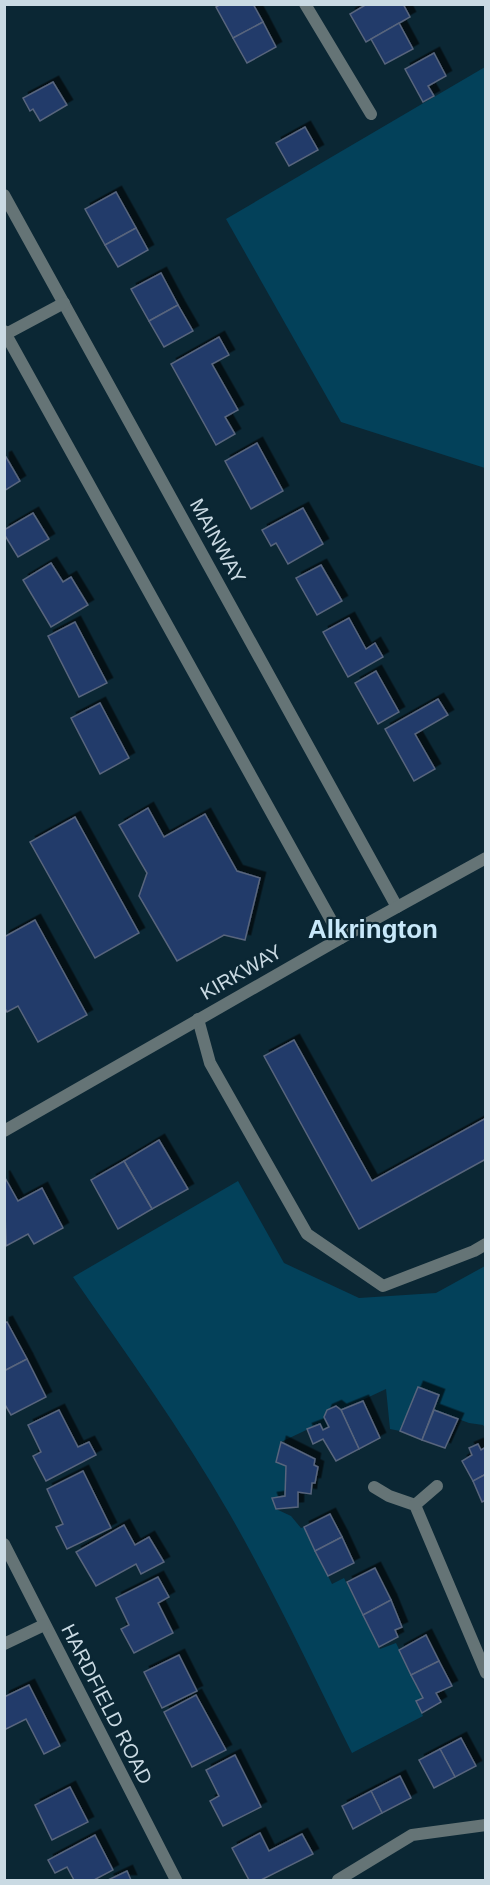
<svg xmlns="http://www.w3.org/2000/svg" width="490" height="1885" viewBox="0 0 490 1885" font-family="Arial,sans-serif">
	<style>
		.green { fill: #03415a }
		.building { fill: #223b6a; stroke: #58657d; stroke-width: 1.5; filter: url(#shadow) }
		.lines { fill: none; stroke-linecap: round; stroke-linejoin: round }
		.service { stroke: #657476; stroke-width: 12 }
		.minor { stroke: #657476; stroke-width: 12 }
		.tertiary { stroke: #657476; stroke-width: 12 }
		.labels { text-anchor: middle; stroke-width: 4.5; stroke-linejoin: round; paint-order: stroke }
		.street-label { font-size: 20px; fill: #cadae3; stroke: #0b2734 }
		.district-label { font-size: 26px; font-weight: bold; fill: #c8e8fa; stroke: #0b2734 }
	</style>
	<defs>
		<filter id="shadow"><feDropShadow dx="5.5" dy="-5.5" stdDeviation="0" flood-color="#0009"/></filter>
	</defs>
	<rect width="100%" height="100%" fill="#0b2734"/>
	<g class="green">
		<polygon points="485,67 485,468 341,422 226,219"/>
		<path d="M238 1181 284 1263 359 1298 436 1293 485 1266V1428L483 1425 469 1423 434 1410 439 1395 418 1387 400 1431 390 1429 386 1389 341 1410 335 1406 327 1410 324 1417 329 1427 323 1430 319 1424 281 1442 286 1466 285 1496 273 1498 276 1509 291 1516 301 1528 304 1527 332 1584 344 1578 380 1649 396 1643 423 1698 416 1701 423 1716 352 1753C312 1673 274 1591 229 1513 182 1431 127 1355 73 1277Z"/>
	</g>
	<g class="building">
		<polygon points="221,4 253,4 263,22 233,38 216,7"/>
		<polygon points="367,4 403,4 410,17 366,42 350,14"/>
		<polygon points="263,22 276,47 247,63 233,38"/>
		<polygon points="399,23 413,49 385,64 371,39"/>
		<polygon points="434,53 446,76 428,86 434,96 423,102 405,69"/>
		<polygon points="53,82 67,105 40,121 33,109 30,111 23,98"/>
		<polygon points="305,127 318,150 289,166 276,143"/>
		<polygon points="116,192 136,228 105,245 85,209"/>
		<polygon points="136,228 148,250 118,267 105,245"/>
		<polygon points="161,273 178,305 149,321 131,289"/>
		<polygon points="178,305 193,331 164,347 149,321"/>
		<polygon points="219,337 229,355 212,364 238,410 225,417 235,434 216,445 171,364"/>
		<polygon points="257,443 283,491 251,509 225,461"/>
		<polygon points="6,457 20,481 4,491 4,458"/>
		<polygon points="303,508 323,544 288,564 276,543 271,546 262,530"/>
		<polygon points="33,513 49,539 18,557 4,534 4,530"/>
		<polygon points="51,563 63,582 71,577 88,605 51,627 23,580"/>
		<polygon points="321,565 342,601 317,615 296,578"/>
		<polygon points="349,618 366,649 375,643 383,657 348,677 323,632"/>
		<polygon points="75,622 107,683 79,697 48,636"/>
		<polygon points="376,671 399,712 378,724 355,683"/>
		<polygon points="438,699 448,715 415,734 435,769 414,781 385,729"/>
		<polygon points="100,703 129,758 100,774 71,718"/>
		<polygon points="148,808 164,837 205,814 237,871 260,878 245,940 224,935 177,961 139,896 147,873 119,825"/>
		<polygon points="75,817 139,933 95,958 30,842"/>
		<polygon points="35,920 87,1015 38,1042 18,1006 7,1012 4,1007 4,937"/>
		<polygon points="294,1040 372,1181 486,1118 486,1159 359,1229 264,1056"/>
		<polygon points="159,1140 188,1189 152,1209 124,1161"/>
		<polygon points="124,1161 152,1209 118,1229 91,1180"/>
		<polygon points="4,1176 18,1201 42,1188 63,1228 34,1244 28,1234 6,1246"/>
		<polygon points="7,1322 27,1359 4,1371 4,1323"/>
		<polygon points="27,1359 46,1397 11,1415 4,1403 4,1371"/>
		<polygon points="418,1387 439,1395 422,1440 400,1431"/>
		<polygon points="363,1401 380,1438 359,1449 341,1410"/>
		<polygon points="336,1406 341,1410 359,1449 336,1461 323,1439 313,1444 307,1429 320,1424 323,1430 329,1427 324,1417 327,1410"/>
		<polygon points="59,1410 78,1447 89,1442 96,1455 46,1481 33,1456 41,1452 28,1425"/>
		<polygon points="434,1410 458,1419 445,1448 422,1440"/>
		<polygon points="281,1442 315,1459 314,1465 318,1467 315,1483 312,1483 311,1494 298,1492 298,1507 276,1509 272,1498 285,1496 286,1466 276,1462"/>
		<polygon points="478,1444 481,1450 486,1447 486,1474 473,1481 462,1461 472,1455 469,1448"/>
		<polygon points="83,1471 111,1528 67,1549 56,1527 63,1524 47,1489"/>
		<polygon points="486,1474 486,1500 482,1502 473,1481"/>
		<polygon points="330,1514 342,1537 315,1551 304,1527"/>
		<polygon points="124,1525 135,1545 149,1537 164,1562 141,1574 136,1564 96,1586 76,1552"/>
		<polygon points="342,1537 354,1563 328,1576 315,1551"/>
		<polygon points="375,1568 391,1600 363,1615 347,1582"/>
		<polygon points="158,1577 169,1597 158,1603 173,1633 134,1653 121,1629 129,1625 116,1598"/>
		<polygon points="391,1600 402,1627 395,1630 398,1637 379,1647 363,1615"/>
		<polygon points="426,1635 439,1661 411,1675 399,1650"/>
		<polygon points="179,1655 197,1691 162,1708 144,1672"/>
		<polygon points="439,1661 452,1686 436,1693 441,1702 422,1713 416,1701 423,1698 411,1675"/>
		<polygon points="29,1685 60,1746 44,1754 26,1719 6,1729 4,1726 4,1697"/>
		<polygon points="196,1695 226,1750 192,1767 164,1712"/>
		<polygon points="461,1738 476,1766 455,1777 440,1749"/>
		<polygon points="440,1749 455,1777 434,1788 419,1760"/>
		<polygon points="235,1755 261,1807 223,1826 210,1801 219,1796 206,1770"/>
		<polygon points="400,1776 411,1798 382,1813 371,1791"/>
		<polygon points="70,1787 88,1822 52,1840 35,1805"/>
		<polygon points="371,1791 382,1813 353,1829 342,1806"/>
		<polygon points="260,1833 269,1851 302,1834 313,1854 261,1880 249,1880 232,1848"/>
		<polygon points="95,1835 113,1870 94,1880 74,1880 67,1867 55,1873 48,1860"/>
		<polygon points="127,1871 131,1880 108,1880"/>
	</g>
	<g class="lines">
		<polyline class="service" points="198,1019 210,1063 307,1234 383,1286 474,1251 486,1244"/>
		<g class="minor">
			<polyline points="305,4 371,114"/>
			<polyline points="4,1131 341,938"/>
			<polyline points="374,1487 389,1496 415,1505 486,1673"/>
			<polyline points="415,1505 437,1486"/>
			<polyline points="4,1544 176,1880"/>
			<polyline points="4,1644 44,1625"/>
			<polyline points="338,1880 412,1835 486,1825"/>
		</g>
		<g class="tertiary">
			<polyline points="4,195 397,907"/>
			<polyline points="4,331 341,938 486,858"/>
			<polyline points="6,334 64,303"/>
		</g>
	</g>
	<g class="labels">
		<g class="street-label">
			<text transform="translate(218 541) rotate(61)" y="7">MAINWAY</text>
			<text transform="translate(241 972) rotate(-30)" y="7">KIRKWAY</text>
			<text transform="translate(107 1704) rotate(63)" y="7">HARDFIELD ROAD</text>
		</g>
		<g class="district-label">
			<text x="373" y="938">Alkrington</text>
		</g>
	</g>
	<rect width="490" height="1885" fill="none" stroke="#cadae3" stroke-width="12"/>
</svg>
